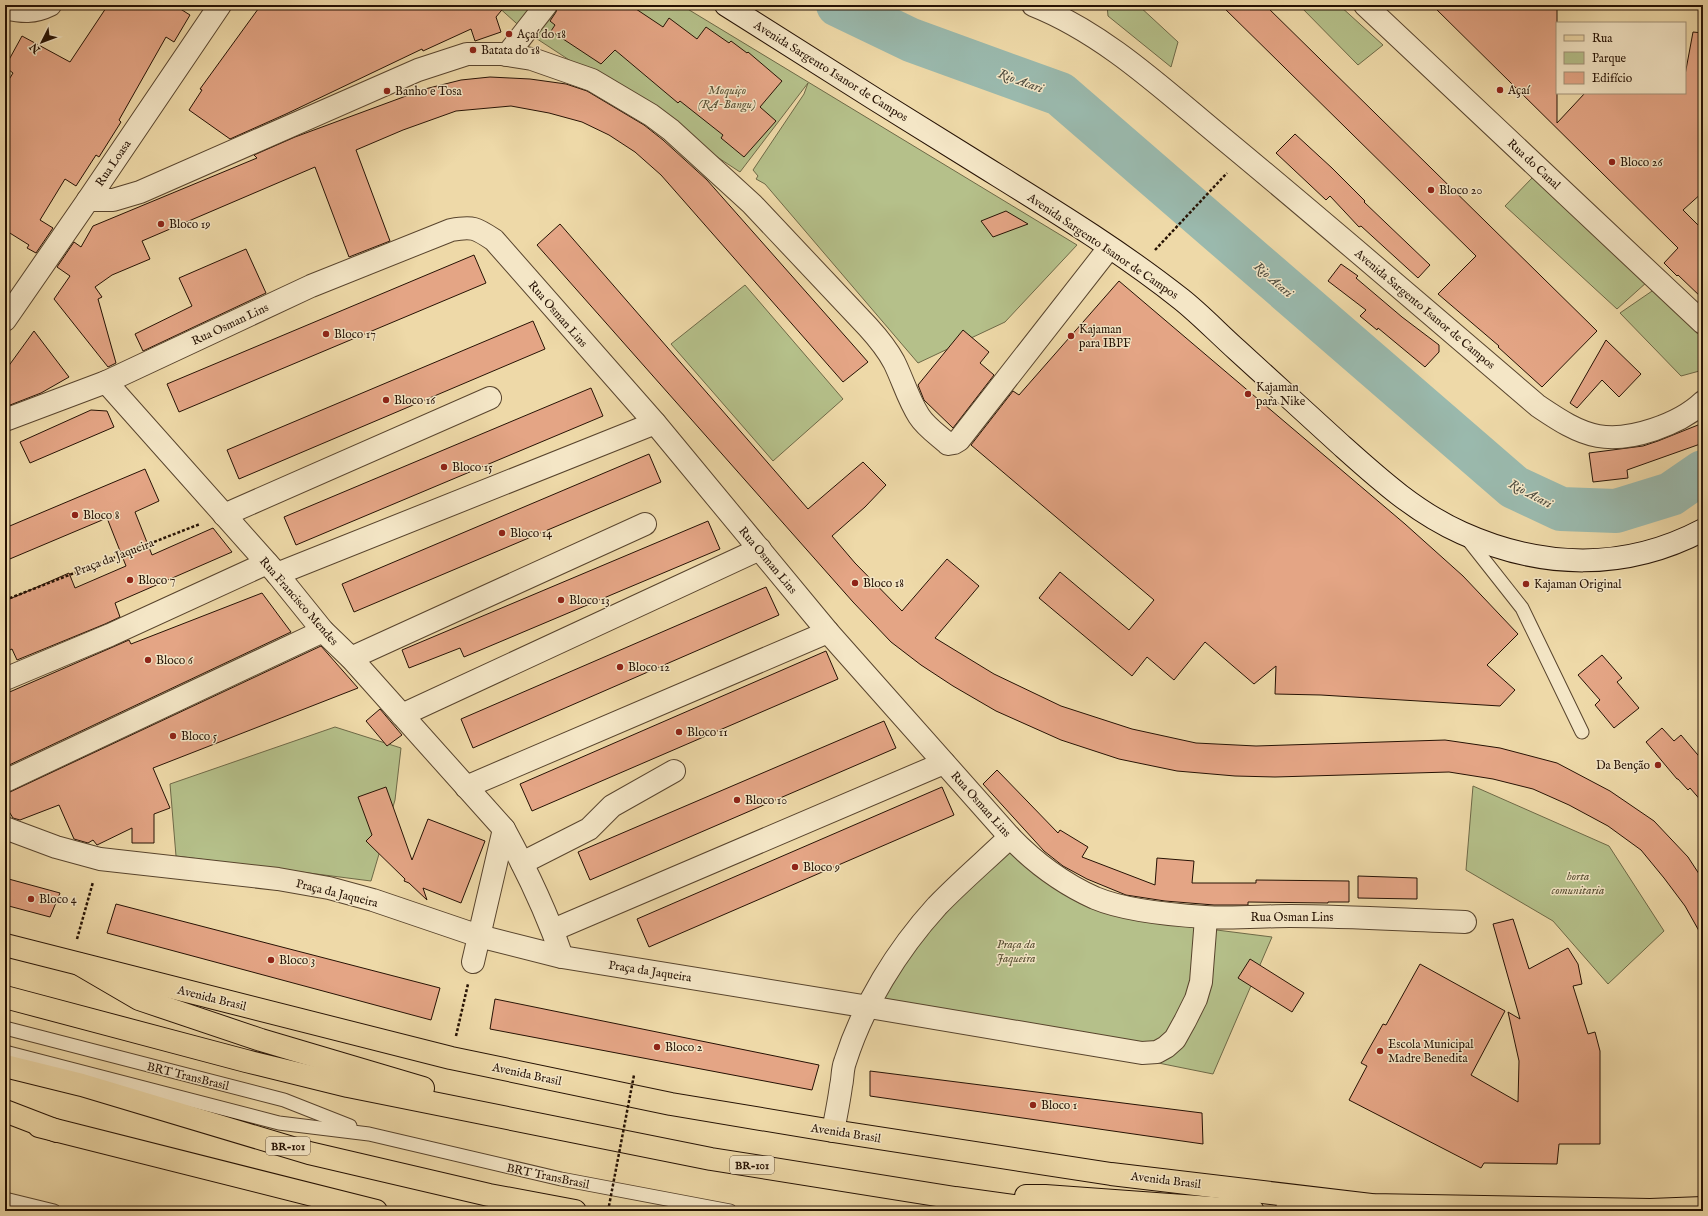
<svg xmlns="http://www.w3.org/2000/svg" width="1708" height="1216" viewBox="0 0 1708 1216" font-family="'IM FELL English',serif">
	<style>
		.green { fill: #b5c08a; stroke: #6e6947 }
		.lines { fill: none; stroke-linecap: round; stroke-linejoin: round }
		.river { stroke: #9ab9ad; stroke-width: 44 }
		.building { fill: #e4a585; stroke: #261204 }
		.lane-casing { stroke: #58442d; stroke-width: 15 }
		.street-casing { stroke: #58442d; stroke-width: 24 }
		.secondary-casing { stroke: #261204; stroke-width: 24 }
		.primary-casing { stroke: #261204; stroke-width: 24 }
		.highway-casing { stroke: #261204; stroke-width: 24 }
		.path { stroke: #261204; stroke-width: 2.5; stroke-dasharray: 3 2; stroke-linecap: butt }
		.lane { stroke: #f4e6c6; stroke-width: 13 }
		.street { stroke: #f4e6c6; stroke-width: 22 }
		.secondary { stroke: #f4e6c6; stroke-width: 22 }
		.primary { stroke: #eed9a8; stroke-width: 22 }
		.highway { stroke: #eed9a8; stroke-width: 22 }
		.path-bridge { stroke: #261204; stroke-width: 2.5; stroke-dasharray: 3 2; stroke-linecap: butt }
		.poi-dot { fill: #8f2418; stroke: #f4e6c6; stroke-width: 1.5 }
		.labels { text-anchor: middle; stroke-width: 3; stroke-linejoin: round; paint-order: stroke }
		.shield { fill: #f4e6c6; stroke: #64523e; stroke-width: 1 }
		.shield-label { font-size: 11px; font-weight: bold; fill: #261204 }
		.poi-label { font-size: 12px; fill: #261204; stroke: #f4e6c6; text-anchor: start }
		.street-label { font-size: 12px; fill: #261204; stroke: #f4e6c6 }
		.park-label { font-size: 12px; font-style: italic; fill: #584f33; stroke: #f4e6c6 }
		.water-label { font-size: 13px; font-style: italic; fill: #4f4c3f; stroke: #f4e6c6 }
	</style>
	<rect width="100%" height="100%" fill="#eed9a8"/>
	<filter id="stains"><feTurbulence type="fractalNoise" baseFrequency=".005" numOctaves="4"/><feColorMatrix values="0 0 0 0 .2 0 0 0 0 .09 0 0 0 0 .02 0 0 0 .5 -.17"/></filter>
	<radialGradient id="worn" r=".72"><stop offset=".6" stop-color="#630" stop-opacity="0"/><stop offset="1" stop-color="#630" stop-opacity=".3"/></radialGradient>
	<g class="green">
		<polygon points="496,5 681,5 1077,245 1005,322 918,363 765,184 756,179 758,176 753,170 804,94 808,83 740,172 525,31"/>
		<polygon points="1107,5 1138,5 1178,42 1171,67 1108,16"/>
		<polygon points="1299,5 1339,5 1383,45 1358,65"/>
		<polygon points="1533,177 1647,282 1617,309 1505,206"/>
		<polygon points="745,285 843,399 773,461 671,344"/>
		<polygon points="1655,289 1703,332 1703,370 1681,376 1620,313"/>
		<polygon points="335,727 401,748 395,800 371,881 176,856 170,784"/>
		<polygon points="1473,786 1609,846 1664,931 1608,984 1553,921 1466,870"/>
		<polygon points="1009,844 1097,908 1185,926 1272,937 1213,1074 870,1005 895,966"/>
	</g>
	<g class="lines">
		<polyline class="river" points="838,5 911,40 1060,94 1514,487 1561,509 1616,511 1671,494 1703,472"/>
	</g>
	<g class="building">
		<polygon points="108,5 174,5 190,15 174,42 166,37 119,120 121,122 99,157 96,155 76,186 65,179 40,220 53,228 36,253 27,248 29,245 5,230 5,86 13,73 5,67 22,36 70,62"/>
		<polygon points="261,5 506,5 496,17 501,32 475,41 471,29 423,51 422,49 286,114 230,139 189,110 202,90 200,89"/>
		<polygon points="558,5 630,5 663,27 669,18 697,39 706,27 729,43 731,41 747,53 748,52 782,81 760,107 776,121 744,157 721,138 723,135 680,101 678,103 615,50 601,64 551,31 555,25 550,21 556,12"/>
		<polygon points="1221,5 1265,5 1597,331 1542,387 1498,347 1499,346 1438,294 1476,256"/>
		<polygon points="1432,5 1557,5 1557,123 1585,93 1685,93 1685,75 1693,32 1703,33 1703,192 1683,210 1703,230 1703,299 1678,275 1677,276 1664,263 1678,248"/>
		<polygon points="490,77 530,79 566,84 587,91 644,125 663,140 707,180 868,362 843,382 661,175 635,152 609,135 582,122 549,113 511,106 456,111 403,130 356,150 390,241 349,257 315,167 142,241 150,259 112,275 95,287 102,297 98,299 116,363 108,367 54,299 70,276 57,267 74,242 81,247 93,226 257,158 254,155 295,137 425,89 461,80"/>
		<polygon points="1295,134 1332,168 1365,201 1364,202 1430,265 1418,278 1361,226 1359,227 1330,196 1326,200 1276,153"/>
		<polygon points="1006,211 1028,224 993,237 981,221"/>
		<polygon points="560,224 808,509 863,462 886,485 865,507 832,536 855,563 902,611 947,559 979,586 935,638 994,674 1061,706 1132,729 1196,743 1256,746 1445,740 1500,748 1557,763 1610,791 1654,821 1688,857 1703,880 1703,938 1685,906 1664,878 1641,850 1608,826 1569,805 1533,789 1493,779 1449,772 1275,777 1235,776 1177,771 1119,759 1061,740 996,711 953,686 921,665 891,642 853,602 537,245"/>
		<polygon points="246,249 266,293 143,351 135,334 192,306 179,278"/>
		<polygon points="474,255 486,283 179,412 167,384"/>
		<polygon points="1341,264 1358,276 1356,278 1402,317 1439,345 1439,352 1425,367 1378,328 1377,330 1360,316 1366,310 1328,281"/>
		<polygon points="1119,281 1405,524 1463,576 1518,634 1487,665 1515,690 1500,706 1321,695 1275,694 1276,666 1254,684 1205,642 1174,680 1147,657 1132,676 1039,598 1060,572 1129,630 1154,600 971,445 1013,391 1019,395"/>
		<polygon points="533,321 545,349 239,479 227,450"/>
		<polygon points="963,330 989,352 980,363 994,375 953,428 924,400 918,385"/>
		<polygon points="34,331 69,377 41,393 5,407 5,371"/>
		<polygon points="1606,340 1641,374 1619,397 1602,380 1577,408 1570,403"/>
		<polygon points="591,388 603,416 296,545 284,517"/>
		<polygon points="91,410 107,411 114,427 30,463 20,442"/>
		<polygon points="1703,423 1703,443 1627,470 1628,478 1593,482 1589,453 1643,446 1658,441"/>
		<polygon points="649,454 661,482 354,612 342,584"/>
		<polygon points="145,469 159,501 135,512 152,555 213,528 232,552 115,603 120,617 105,624 17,660 12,649 5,652 5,601 69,573 75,588 126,566 107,518 5,561 5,528"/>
		<polygon points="708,521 720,549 464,657 460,648 409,668 402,650"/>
		<polygon points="766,587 779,615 473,748 461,719"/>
		<polygon points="262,593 291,632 5,767 5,694 129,640 131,644"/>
		<polygon points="321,646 358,688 153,768 170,808 154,814 154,843 132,843 132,828 97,845 93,840 88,843 74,839 59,805 20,820 13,818 5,805 5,793 10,792"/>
		<polygon points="826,651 838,679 532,811 520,784"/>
		<polygon points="1602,655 1622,678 1617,682 1639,708 1614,728 1595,705 1600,700 1578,675"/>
		<polygon points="380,709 402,735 387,746 366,721"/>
		<polygon points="884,721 896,748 590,880 578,852"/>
		<polygon points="1662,728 1674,741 1681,735 1703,761 1703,803 1690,788 1688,790 1678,779 1677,779 1646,742"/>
		<polygon points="997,770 1058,833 1060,830 1088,847 1082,857 1155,885 1157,858 1194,861 1192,883 1256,883 1256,880 1349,881 1349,902 1328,902 1328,903 1248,902 1248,905 1214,905 1165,901 1126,895 1087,879 1063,866 1044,851 983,784"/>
		<polygon points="386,787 412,860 428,819 485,841 461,903 423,888 427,900 409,883 404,881 405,879 366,841 372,835 358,797"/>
		<polygon points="942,787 954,815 649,947 637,919"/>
		<polygon points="1358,876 1417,878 1417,899 1358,898"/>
		<polygon points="5,878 60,893 50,917 5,905"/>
		<polygon points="116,904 440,988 431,1020 107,933"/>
		<polygon points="1513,919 1529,969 1568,948 1578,964 1582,984 1573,986 1588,1034 1595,1032 1600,1051 1600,1144 1559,1144 1557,1164 1484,1163 1481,1168 1349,1100 1367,1066 1361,1063 1383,1024 1386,1025 1420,964 1505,1011 1471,1075 1518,1102 1519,1061 1508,1012 1520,1019 1493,924"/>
		<polygon points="1250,959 1304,993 1292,1012 1238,978"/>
		<polygon points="495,999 819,1065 812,1090 490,1029"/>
		<polygon points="870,1071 1202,1113 1203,1144 870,1096"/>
	</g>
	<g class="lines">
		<g class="lane-casing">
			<g id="lane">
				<polyline points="1466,537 1522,608 1582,732"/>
				<polyline points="5,1028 284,1100 350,1126"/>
				<polyline points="5,1052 279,1123 369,1134 561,1179 730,1211"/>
				<polyline points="5,1199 54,1211"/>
			</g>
		</g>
		<g class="street-casing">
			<g id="street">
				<path d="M1033 5C1106 34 1165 91 1226 141 1331 228 1434 317 1538 406 1556 418 1576 432 1598 436 1630 442 1680 424 1703 402"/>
				<polyline points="1365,5 1703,323"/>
				<path d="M5 8C22 12 34 13 50 5"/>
				<polyline points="507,55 546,5"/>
				<path d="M88 200H113L140 192 418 70 467 54H501L532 59 592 80 651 115 671 130 752 204 868 327C878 338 887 349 894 362 903 380 908 399 919 416 926 427 938 435 948 444L954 443 959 440 1109 248"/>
				<polyline points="5,320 88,200 220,5"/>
				<path d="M106 382 311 286 451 230C473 226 476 228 494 240L655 423 828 632 1010 837C1034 862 1064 884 1095 898 1126 911 1172 915 1205 917 1233 919 1262 916 1290 916 1348 916 1406 920 1465 922"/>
				<path d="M5 420 106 382 277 574 323 631 351 658 504 829C527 871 547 913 562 957"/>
				<polyline points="224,515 490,398"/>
				<polyline points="277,574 655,423"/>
				<polyline points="351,658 645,524"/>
				<polyline points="5,679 110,635 267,563"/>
				<polyline points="402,715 760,549"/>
				<polyline points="5,781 323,631"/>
				<polyline points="466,787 828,632"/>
				<polyline points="5,828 56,847 100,859 278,879 329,888 373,900 479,936 562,957 869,1007 1142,1053 1157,1052 1166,1047 1175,1039 1185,1021 1196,999 1201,982 1206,918"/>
				<polyline points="522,863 589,829 612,806 674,771"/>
				<polyline points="553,930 944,763"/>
				<polyline points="473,962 504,829"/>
				<path d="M833 1131C836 1116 839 1101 841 1086 843 1078 842 1070 845 1062 863 1005 897 950 937 906 960 882 986 860 1010 837"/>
			</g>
		</g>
		<g class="secondary-casing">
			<path id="secondary" d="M726 5C806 56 887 107 968 157 1040 202 1114 246 1181 299 1200 314 1218 333 1237 350 1271 381 1306 413 1340 444 1378 478 1415 512 1462 533 1542 569 1625 571 1703 530"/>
		</g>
		<g class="primary-casing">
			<g id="primary">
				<polyline points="5,945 451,1058 671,1104 833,1131 1111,1174 1371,1205 1650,1210 1703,1208"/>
				<polyline points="39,1126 376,1211"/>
			</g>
		</g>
		<g class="highway-casing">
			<g id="highway">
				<polyline points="79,964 139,999 261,1040 423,1088"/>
				<polyline points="5,997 246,1061 348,1086 711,1159 955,1198 1051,1211"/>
				<polyline points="5,1066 82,1085 309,1153 489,1195 575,1211"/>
				<polyline points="5,1111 57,1131"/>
				<polyline points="1026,1196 1045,1196 1253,1211"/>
				<polyline points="1286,1211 1371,1205"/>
			</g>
		</g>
		<g class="path">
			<polyline points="1155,250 1227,173"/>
			<polyline points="5,600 200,524"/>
			<polyline points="77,939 93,882"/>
			<polyline points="456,1036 468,984"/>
		</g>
		<use href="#lane" class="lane"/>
		<use href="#street" class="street"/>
		<use href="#secondary" class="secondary"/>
		<use href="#primary" class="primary"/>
		<use href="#highway" class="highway"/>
		<polyline class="path-bridge" points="608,1211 634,1075"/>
	</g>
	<g class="poi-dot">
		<circle cx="509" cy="34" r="4"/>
		<circle cx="473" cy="50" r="4"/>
		<circle cx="1500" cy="90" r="4"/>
		<circle cx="387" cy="91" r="4"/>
		<circle cx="1612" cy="162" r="4"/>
		<circle cx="1431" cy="190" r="4"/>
		<circle cx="161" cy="224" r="4"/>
		<circle cx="326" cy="334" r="4"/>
		<circle cx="1071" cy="336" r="4"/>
		<circle cx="1248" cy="394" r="4"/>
		<circle cx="386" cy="400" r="4"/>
		<circle cx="444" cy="467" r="4"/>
		<circle cx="75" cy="515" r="4"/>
		<circle cx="502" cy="533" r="4"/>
		<circle cx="130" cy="580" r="4"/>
		<circle cx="855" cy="583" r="4"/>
		<circle cx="1526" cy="584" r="4"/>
		<circle cx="561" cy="600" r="4"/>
		<circle cx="148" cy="660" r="4"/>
		<circle cx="620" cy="667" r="4"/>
		<circle cx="679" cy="732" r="4"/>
		<circle cx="173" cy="736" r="4"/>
		<circle cx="1658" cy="765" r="4"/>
		<circle cx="737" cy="800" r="4"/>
		<circle cx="795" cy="867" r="4"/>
		<circle cx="31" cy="899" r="4"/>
		<circle cx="271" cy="960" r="4"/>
		<circle cx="657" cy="1047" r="4"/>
		<circle cx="1380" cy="1051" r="4"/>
		<circle cx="1033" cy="1105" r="4"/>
	</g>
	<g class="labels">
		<g class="shield">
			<rect x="266" y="1137" width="44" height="18" rx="3"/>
			<rect x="730" y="1156" width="44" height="18" rx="3"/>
		</g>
		<g class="shield-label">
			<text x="288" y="1150">BR-101</text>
			<text x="752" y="1169">BR-101</text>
		</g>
		<g class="poi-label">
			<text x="517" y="38">Açaí do 18</text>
			<text x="481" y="54">Batata do 18</text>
			<text x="1508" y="94">Açaí</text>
			<text x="395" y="95">Banho e Tosa</text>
			<text x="1620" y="166">Bloco 26</text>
			<text x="1439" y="194">Bloco 20</text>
			<text x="169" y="228">Bloco 19</text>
			<text x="1079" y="333">Kajaman<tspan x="1079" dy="14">para IBPF</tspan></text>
			<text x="334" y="338">Bloco 17</text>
			<text x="1256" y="391">Kajaman<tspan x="1256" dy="14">para Nike</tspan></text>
			<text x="394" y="404">Bloco 16</text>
			<text x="452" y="471">Bloco 15</text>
			<text x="83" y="519">Bloco 8</text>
			<text x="510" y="537">Bloco 14</text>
			<text x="138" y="584">Bloco 7</text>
			<text x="863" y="587">Bloco 18</text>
			<text x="1534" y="588">Kajaman Original</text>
			<text x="569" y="604">Bloco 13</text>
			<text x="156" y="664">Bloco 6</text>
			<text x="628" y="671">Bloco 12</text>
			<text x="687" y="736">Bloco 11</text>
			<text x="181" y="740">Bloco 5</text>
			<text x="1650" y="769" text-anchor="end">Da Benção</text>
			<text x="745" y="804">Bloco 10</text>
			<text x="803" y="871">Bloco 9</text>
			<text x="39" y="903">Bloco 4</text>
			<text x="279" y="964">Bloco 3</text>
			<text x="1388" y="1048">Escola Municipal<tspan x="1388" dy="14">Madre Benedita</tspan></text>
			<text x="665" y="1051">Bloco 2</text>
			<text x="1041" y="1109">Bloco 1</text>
		</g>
		<g class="street-label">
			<text transform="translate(831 71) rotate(32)" y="4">Avenida Sargento Isanor de Campos</text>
			<text transform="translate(113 163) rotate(-56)" y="4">Rua Loasa</text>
			<text transform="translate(1534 164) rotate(43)" y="4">Rua do Canal</text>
			<text transform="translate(1103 246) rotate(34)" y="4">Avenida Sargento Isanor de Campos</text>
			<text transform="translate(1425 309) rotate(40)" y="4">Avenida Sargento Isanor de Campos</text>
			<text transform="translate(558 314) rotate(49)" y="4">Rua Osman Lins</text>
			<text transform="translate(230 324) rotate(-25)" y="4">Rua Osman Lins</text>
			<text transform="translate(114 557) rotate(-21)" y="4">Praça da Jaqueira</text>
			<text transform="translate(768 560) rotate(50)" y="4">Rua Osman Lins</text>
			<text transform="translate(299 601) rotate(49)" y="4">Rua Francisco Mendes</text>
			<text transform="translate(981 804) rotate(48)" y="4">Rua Osman Lins</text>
			<text transform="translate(337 893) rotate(14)" y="4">Praça da Jaqueira</text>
			<text x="1292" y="921">Rua Osman Lins</text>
			<text transform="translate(650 971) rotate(9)" y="4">Praça da Jaqueira</text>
			<text transform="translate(212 998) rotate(14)" y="4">Avenida Brasil</text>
			<text transform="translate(527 1074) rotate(12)" y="4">Avenida Brasil</text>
			<text transform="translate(188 1076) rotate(14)" y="4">BRT TransBrasil</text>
			<text transform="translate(846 1133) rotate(9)" y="4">Avenida Brasil</text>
			<text transform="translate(548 1176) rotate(12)" y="4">BRT TransBrasil</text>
			<text transform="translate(1166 1180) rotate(7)" y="4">Avenida Brasil</text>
		</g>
		<g class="park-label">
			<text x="727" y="94">Moquiço<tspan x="727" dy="14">(RA-Bangu)</tspan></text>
			<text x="1578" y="880">horta<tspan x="1578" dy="14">comunitaria</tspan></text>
			<text x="1016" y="948">Praça da<tspan x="1016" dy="14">Jaqueira</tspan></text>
		</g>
		<g class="water-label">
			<text transform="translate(1021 80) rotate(20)" y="5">Rio Acari</text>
			<text transform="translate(1274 279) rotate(41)" y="5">Rio Acari</text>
			<text transform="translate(1531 493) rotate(28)" y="5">Rio Acari</text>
		</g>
	</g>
	<rect width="1708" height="1216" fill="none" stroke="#eed9a8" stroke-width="20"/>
	<rect x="6" y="6" width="1696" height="1204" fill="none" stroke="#261204" stroke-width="2"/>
	<rect x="10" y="10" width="1688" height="1196" fill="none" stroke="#261204"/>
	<rect x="1556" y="22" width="130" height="72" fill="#f4e6c6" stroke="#a29178"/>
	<rect x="1564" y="35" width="20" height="6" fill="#eed9a8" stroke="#a29178"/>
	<text x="1592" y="42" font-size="12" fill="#261204">Rua</text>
	<rect x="1564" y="52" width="20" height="12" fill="#b5c08a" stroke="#a29178"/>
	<text x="1592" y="62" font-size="12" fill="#261204">Parque</text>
	<rect x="1564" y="72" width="20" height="12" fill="#e4a585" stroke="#a29178"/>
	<text x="1592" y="82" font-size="12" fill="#261204">Edifício</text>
	<g transform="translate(42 42) rotate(228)" stroke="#f4e6c6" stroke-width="3" paint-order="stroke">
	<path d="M0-3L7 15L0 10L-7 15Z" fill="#261204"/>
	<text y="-6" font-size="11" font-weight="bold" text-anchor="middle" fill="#261204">N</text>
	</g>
	<rect width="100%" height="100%" filter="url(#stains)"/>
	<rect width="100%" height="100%" fill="url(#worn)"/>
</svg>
